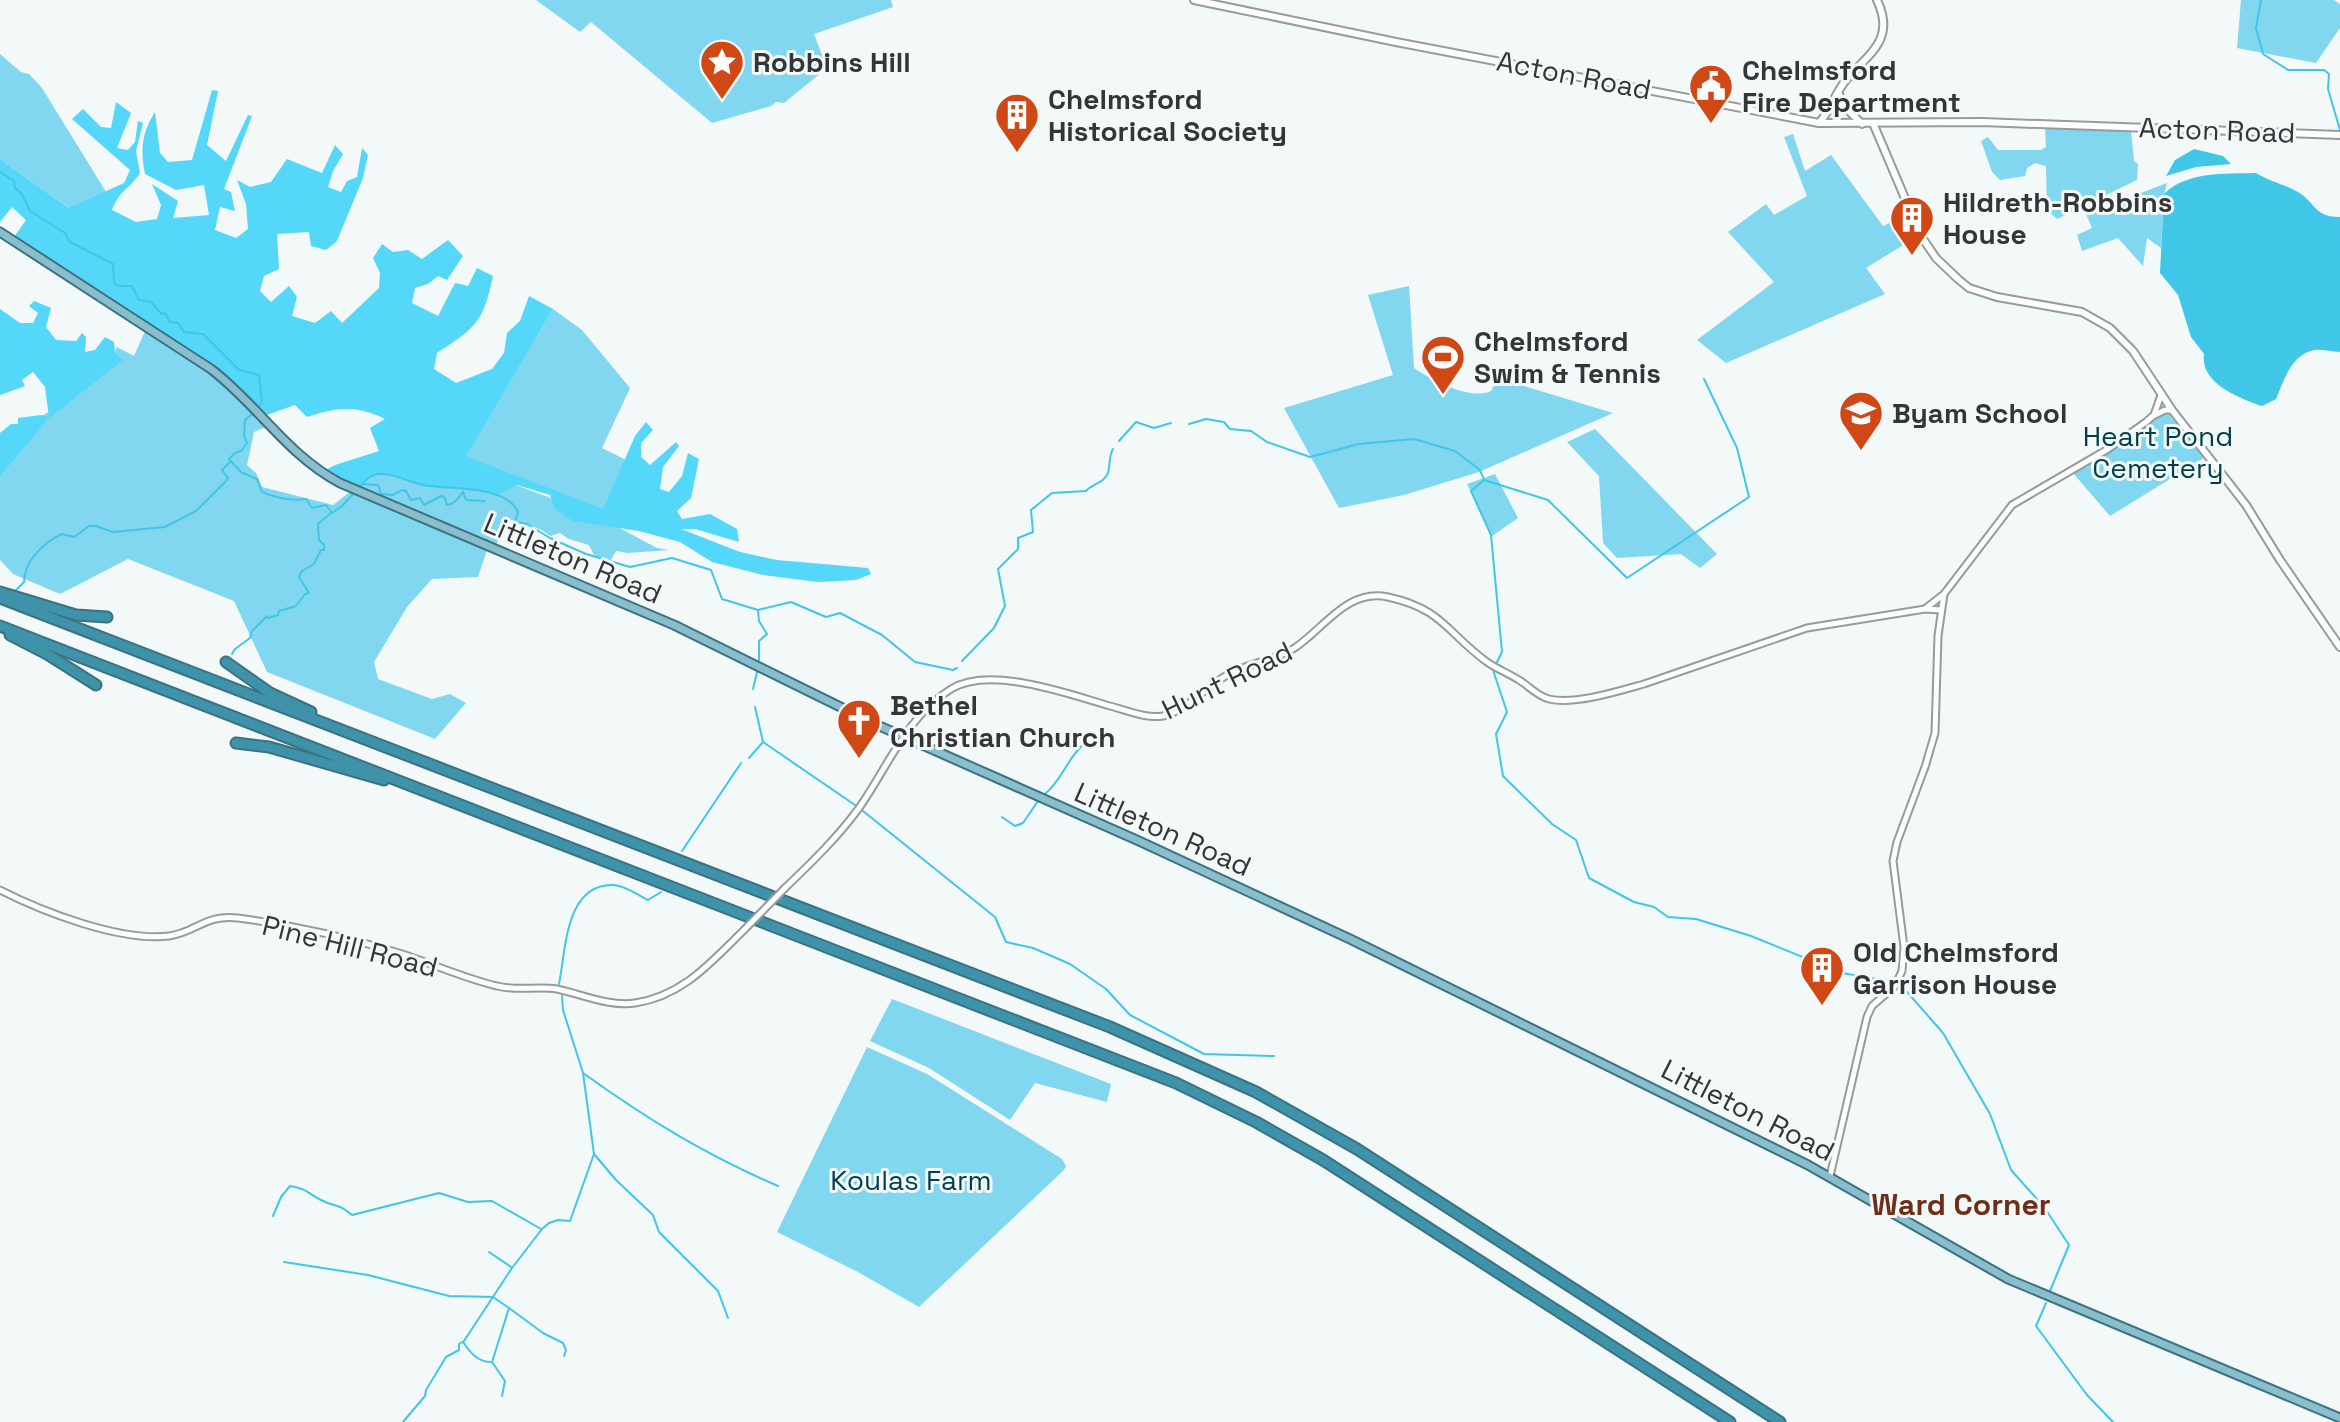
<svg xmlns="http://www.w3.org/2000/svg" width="2340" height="1422" viewBox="0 0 2340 1422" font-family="'Space Grotesk',sans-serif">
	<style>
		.green { fill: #81d7ef }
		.forest { fill: #54d7f8 }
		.water { fill: #40c6e7 }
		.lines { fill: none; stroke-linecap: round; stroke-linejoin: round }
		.stream { stroke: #40c6e7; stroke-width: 2 }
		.tertiary-casing { stroke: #979b9c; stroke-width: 9 }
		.secondary-casing { stroke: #979b9c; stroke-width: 10 }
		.primary-casing { stroke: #3a7281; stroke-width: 11 }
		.motorway-casing { stroke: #3a7281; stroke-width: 13 }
		.tertiary { stroke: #fff; stroke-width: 5 }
		.secondary { stroke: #fff; stroke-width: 6 }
		.primary { stroke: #8bbecc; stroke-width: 7 }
		.motorway { stroke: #3e93aa; stroke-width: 9 }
		.tertiary-bridge-casing { stroke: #979b9c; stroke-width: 9; stroke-linecap: butt }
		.tertiary-bridge { stroke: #fff; stroke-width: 5 }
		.labels { text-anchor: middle; stroke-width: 6; stroke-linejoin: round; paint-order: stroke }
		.poi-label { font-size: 28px; font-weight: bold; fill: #333536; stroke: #f3f8f9; text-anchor: start }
		.street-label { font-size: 28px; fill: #333536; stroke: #f3f8f9 }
		.park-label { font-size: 28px; fill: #013f4d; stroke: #f3f8f9 }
		.neighbourhood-label { font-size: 30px; font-weight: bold; fill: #702e18; stroke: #f3f8f9 }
	</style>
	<rect width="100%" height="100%" fill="#f3f8f9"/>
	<g class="green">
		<polygon points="536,0 891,0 893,7 814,34 827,68 784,103 776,102 771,106 712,123 591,22 580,32"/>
		<polygon points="2241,0 2334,0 2340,4 2340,28 2316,63 2237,48"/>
		<polygon points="0,54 21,72 29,74 42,88 108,195 82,217 0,159"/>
		<polygon points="2045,128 2131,130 2134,161 2138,164 2137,180 2057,219 2047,210 2046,166 2035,163 2027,168 2025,176 2000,180 1992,172 1981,141 1988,137 1998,150 2041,150 2046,147"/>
		<polygon points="1793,134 1805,171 1831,155 1883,226 1907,215 1921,245 1915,247 1908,242 1866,268 1885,294 1726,363 1697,340 1774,282 1728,232 1766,204 1774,215 1807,196 1784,137"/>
		<polygon points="2167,183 2164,195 2161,248 2147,238 2143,266 2118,238 2082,251 2077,235 2092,228 2086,214"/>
		<path d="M1409 286 1414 368C1432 380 1470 401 1491 391L1498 378 1613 413 1479 472 1404 495 1339 508 1284 408 1393 375 1368 295Z"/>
		<polygon points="553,309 582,330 630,388 602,448 626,460 604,510 465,456"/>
		<path d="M145 331 208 372 235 394 266 427 254 432 247 465 256 473 262 487 333 505 351 491 487 550 478 577 432 579 407 607 374 662 378 679 432 699 450 694 466 703 435 739 267 672 234 601 128 559 60 594 13 574 0 560V441C34 421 103 383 117 347L134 356Z"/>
		<polygon points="2167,412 2204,458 2110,516 2073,473"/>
		<polygon points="1595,429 1717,554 1700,568 1681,554 1617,558 1603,543 1599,476 1567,442"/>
		<path d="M432 448 516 485 593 514 657 548 669 550 628 553 616 551 611 560 606 561 594 555 589 545 569 539 560 533 550 536C531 521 524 527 505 517L496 546 358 487 355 464Z"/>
		<polygon points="1495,474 1518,518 1492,536 1467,484"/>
		<polygon points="892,999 1111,1084 1107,1102 1035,1083 1010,1120 929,1068 870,1041"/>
		<polygon points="867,1047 927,1074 1062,1159 1066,1166 1064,1170 919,1307 858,1272 777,1232"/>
	</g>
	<g class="forest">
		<path d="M212 90 218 91 207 145 226 161 248 115 252 116 224 189 231 192 235 211 220 207 215 230 236 238 248 229 246 204 237 180 250 187 271 182 287 159 322 173 335 145 343 154 333 171 328 187 341 192 347 181 357 177 362 148 368 155 363 178 337 241 326 250 311 246 309 232 277 234 279 269 264 276 260 291 271 302 289 286 297 297 292 316 315 323 331 311 342 323 379 288 380 273 373 258 382 244 393 252 408 250 422 259 448 240 463 256 447 280 438 276 428 284 415 288 412 303 438 316 455 283 468 286 477 268 493 276C483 322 477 327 437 353L434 369 456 383 492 369 504 353 507 333 520 321 529 296 553 309 466 456 603 509 635 436 646 422 653 430 641 443V457L650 465 676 442 679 446 663 467 660 489 669 492 682 476 688 453 699 459 691 498 677 511 682 519 710 514 737 529 739 542 695 529H681L740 552 777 560 868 568 871 574 856 580 818 582 763 575 712 562 680 542 639 531 573 521 555 509 550 495 517 485 497 495 470 489 420 484 405 478 379 474 371 476 356 490 322 472 335 465 379 451 370 428 385 419C357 405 336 407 307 417L295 405 261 417 229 384 12 240 26 220 12 207 0 222V159L69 208 124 183 130 170 72 119 83 109 101 127 111 128 116 102 131 113 117 148 128 150 135 142 138 121 143 123 136 151 140 173C129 190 120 189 112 210L136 222 157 219 161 205 152 184 178 201 173 218 209 215 204 185 176 190 145 174C140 150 142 132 155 112L160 153 168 162 192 160Z"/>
		<polygon points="34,301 51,308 46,327 56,340 76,341 82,333 86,337 85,352 95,350 105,337 114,342 115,353 123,360 49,418 0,476 0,433 11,424 18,424 18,418 41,415 49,417 45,387 33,372 22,380 25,386 0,395 0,309 20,323 33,323 38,313 29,306"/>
	</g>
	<g class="water">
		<polygon points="2194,149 2223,156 2231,164 2196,167 2166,176 2175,160"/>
		<path d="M2256 173C2269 181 2286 185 2298 192 2317 204 2314 217 2340 217V352C2332 352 2323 349 2314 350 2291 355 2284 380 2276 399L2262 406C2240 398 2200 384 2204 354L2191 337 2178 295 2160 273 2164 194C2187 171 2225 174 2256 173Z"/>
	</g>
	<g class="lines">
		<g class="stream">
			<polyline points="2261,0 2256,28 2263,54 2288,70 2324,70 2329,74 2328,89 2340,130"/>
			<polyline points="0,172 14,181 15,188 22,194 30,211 65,233 70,242 113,264 114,283 119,286 132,286 139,300 151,302 161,313 166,314 170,322 178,323 184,332 203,334 239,370 259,375 262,402 257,410"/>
			<path d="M252 414 245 420 244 436 247 443 241 451 235 453 229 459 241 472 257 479 262 492C276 498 291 501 306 499L312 508 326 505 332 513 342 506 355 492"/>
			<polyline points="1189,424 1206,419 1224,422 1230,429 1251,431 1267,442 1310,457 1359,444 1414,439 1455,451 1480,470 1484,480 1471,491 1491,535 1502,652 1496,664"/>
			<polyline points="1119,441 1136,422 1154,428 1171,423"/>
			<polyline points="1484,480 1548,500 1627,578 1749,497 1737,448 1704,379"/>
			<path d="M363 484 378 485 381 494 393 495 402 490 406 491 411 500 420 498 424 505 441 496 445 498 447 505C454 504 459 498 463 492"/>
			<path d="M359 487C365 481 370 474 380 474 395 473 408 482 423 485 449 490 505 484 518 512L515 522 527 524 550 538 586 554 630 567 672 558 711 570 722 599 758 610 791 602 826 617 840 613 882 635 915 662 953 670 957 668"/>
			<polyline points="463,492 466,500 485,501"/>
			<path d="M15 591 24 582C24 561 44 542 62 534L74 537 89 526H96L113 532 165 527 196 511 226 481 228 478 222 470 230 462"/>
			<polyline points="758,611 759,621 767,634 759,641 759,660"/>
			<polyline points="232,654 235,649 250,638 252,631 267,616 268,618 278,615 279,611 296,606 305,594 309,593 299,577 302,571 314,564 321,550 324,550 324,545 319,540 318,524 331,513"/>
			<path d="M962 661 994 628 1005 606 998 569 1018 549V538L1033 532 1031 510 1052 493 1086 491C1092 484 1102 484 1107 475 1111 467 1108 457 1113 449"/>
			<polyline points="1493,670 1507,712 1496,734 1503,776 1552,824 1576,840 1589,878 1634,902 1654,907 1668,917 1696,919 1751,936 1842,973 1894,982"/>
			<polyline points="753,689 757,672"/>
			<polyline points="763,742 855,805"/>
			<polyline points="749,758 763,742 755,707"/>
			<path d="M1045 794C1063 779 1068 756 1087 741"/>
			<polyline points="863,811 995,917 1006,942 1033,948 1070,964 1106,989 1130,1015 1204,1054 1274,1056"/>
			<polyline points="1002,817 1015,826 1023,823 1038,801"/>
			<polyline points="682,851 741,763"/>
			<path d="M559 984C566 950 565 884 613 885 624 885 638 895 648 900L661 892"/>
			<polyline points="1901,985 1943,1033 1990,1114 2011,1170 2044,1207 2069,1245 2050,1291"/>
			<path d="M583 1073C647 1119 706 1155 778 1186"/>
			<polyline points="594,1154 616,1180 653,1215 659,1232 718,1291 728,1318"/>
			<path d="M273 1216 281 1197 290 1186C308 1189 307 1193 321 1200 334 1207 338 1203 352 1215L439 1193 468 1202 492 1201 541 1229"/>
			<polyline points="489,1252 511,1267"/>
			<polyline points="284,1262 368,1275 449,1296 493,1297 509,1308 492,1362 505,1381 502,1396"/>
			<polyline points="2046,1303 2036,1326 2087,1395 2113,1422"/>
			<polyline points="509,1308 543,1333 563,1343 566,1350 564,1356"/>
			<path d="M463 1342C470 1352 477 1362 491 1362"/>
			<polyline points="403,1422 425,1396 426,1390 446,1357 459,1350 459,1344 464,1341 512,1268 542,1229 549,1223 558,1220 570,1221 594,1154 583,1073 563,1010 562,996"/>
		</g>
		<g class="tertiary-casing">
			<g id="tertiary">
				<polyline points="2155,415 2165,410 2172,410"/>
				<polyline points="1926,608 1944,594"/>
				<path d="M785 888C811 863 838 837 859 808 888 767 906 717 951 689 990 665 1068 694 1110 706 1126 710 1146 719 1163 716 1188 710 1206 686 1229 674 1250 662 1276 661 1296 647 1324 628 1348 588 1388 597 1443 609 1447 633 1487 662 1497 669 1508 673 1519 680 1529 686 1537 696 1549 699 1575 705 1619 691 1644 684L1807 628 1925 609 1941 610"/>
				<path d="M0 890C43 912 121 942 169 936 197 932 205 914 238 918 291 925 347 937 399 953 431 963 463 978 497 986 516 991 537 986 557 989 581 994 610 1007 635 1003 683 996 711 962 744 930"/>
				<polyline points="1830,1176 1867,1017 1872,1006 1895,986 1902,971 1904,947 1893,861 1897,842 1925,767 1935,733 1938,636 1944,594 2012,505 2108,449 2146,422 2154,415 2161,395"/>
			</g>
		</g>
		<g class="secondary-casing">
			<g id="secondary">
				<polyline points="1194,0 1396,42 1819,123 1982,122 2340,135"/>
				<polyline points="1839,94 1843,105 1862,124"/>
				<path d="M1819 123C1831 110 1835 93 1846 80 1869 53 1896 40 1877 0"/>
				<polyline points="1873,123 1921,236 1936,258 1958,279 1969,288 1997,297 2082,312 2110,328 2133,351 2172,410 2246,505 2280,560 2340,647"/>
			</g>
		</g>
		<g class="primary-casing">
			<path id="primary" d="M0 232 211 369C257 404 287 455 340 483L674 625 875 724 1139 841 1350 939 1808 1165 2008 1279 2340 1418"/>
		</g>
		<g class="motorway-casing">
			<g id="motorway">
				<polyline points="0,592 76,615 107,617"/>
				<polyline points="0,598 1110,1027 1256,1092 1357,1149 1780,1422"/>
				<polyline points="0,626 1176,1083 1256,1122 1323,1160 1730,1422"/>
				<polyline points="10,635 47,654 96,685"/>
				<polyline points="226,662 270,693 311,712"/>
				<polyline points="236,743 269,747 384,780"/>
			</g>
		</g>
		<use href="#tertiary" class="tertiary"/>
		<use href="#secondary" class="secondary"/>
		<use href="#primary" class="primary"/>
		<use href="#motorway" class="motorway"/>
		<g class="tertiary-bridge-casing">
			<polyline id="tertiary-bridge" points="744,930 785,888"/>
		</g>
		<use href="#tertiary-bridge" class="tertiary-bridge"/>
	</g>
	<defs>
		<g id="sight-pin" transform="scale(2.3)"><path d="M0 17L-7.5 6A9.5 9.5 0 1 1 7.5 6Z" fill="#cf4815" stroke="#f3f8f9"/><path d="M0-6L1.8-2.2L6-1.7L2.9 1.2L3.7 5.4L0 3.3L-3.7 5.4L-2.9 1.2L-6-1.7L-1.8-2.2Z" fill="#fff"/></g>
		<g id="civic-pin" transform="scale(2.3)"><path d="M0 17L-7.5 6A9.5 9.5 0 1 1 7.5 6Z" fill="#cf4815" stroke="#f3f8f9"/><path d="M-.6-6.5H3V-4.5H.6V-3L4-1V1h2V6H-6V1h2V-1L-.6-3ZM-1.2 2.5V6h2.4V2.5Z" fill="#fff"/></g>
		<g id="building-pin" transform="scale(2.3)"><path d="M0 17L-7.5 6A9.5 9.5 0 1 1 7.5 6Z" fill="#cf4815" stroke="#f3f8f9"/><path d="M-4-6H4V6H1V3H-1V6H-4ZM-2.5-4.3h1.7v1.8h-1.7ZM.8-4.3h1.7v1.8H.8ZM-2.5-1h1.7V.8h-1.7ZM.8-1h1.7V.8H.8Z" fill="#fff"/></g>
		<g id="stadium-pin" transform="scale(2.3)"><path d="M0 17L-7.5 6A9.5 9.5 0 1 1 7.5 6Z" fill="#cf4815" stroke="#f3f8f9"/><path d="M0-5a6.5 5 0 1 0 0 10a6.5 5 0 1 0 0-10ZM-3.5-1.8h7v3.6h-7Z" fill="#fff"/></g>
		<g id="school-pin" transform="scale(2.3)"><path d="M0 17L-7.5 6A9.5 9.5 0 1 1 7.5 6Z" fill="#cf4815" stroke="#f3f8f9"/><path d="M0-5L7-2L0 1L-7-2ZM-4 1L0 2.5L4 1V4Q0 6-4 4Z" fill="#fff"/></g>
		<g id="church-pin" transform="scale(2.3)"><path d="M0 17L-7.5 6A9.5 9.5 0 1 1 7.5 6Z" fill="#cf4815" stroke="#f3f8f9"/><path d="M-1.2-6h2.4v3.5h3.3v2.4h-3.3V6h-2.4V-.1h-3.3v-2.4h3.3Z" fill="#fff"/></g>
	</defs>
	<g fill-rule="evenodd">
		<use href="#sight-pin" x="722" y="62"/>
		<use href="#civic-pin" x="1711" y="86"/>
		<use href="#building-pin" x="1017" y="115"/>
		<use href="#building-pin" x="1912" y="218"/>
		<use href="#stadium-pin" x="1443" y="357"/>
		<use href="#school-pin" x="1861" y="413"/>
		<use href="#church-pin" x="859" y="721"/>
		<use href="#building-pin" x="1822" y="968"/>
	</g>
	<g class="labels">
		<g class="poi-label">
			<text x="753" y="72">Robbins Hill</text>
			<text x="1742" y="80">Chelmsford<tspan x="1742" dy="32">Fire Department</tspan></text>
			<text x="1048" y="109">Chelmsford<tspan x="1048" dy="32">Historical Society</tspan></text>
			<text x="1943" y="212">Hildreth-Robbins<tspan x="1943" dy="32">House</tspan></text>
			<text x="1474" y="351">Chelmsford<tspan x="1474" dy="32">Swim &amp; Tennis</tspan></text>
			<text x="1892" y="423">Byam School</text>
			<text x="890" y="715">Bethel<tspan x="890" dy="32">Christian Church</tspan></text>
			<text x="1853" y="962">Old Chelmsford<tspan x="1853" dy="32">Garrison House</tspan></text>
		</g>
		<g class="street-label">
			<text transform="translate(1574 75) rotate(11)" y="10">Acton Road</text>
			<text transform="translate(2217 130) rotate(2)" y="10">Acton Road</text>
			<text transform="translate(573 558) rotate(23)" y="10">Littleton Road</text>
			<text transform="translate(1227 680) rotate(-26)" y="10">Hunt Road</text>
			<text transform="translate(1163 829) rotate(24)" y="10">Littleton Road</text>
			<text transform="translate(350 946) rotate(14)" y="10">Pine Hill Road</text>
			<text transform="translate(1748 1110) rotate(27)" y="10">Littleton Road</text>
		</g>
		<g class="park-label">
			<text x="2158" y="446">Heart Pond<tspan x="2158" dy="32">Cemetery</tspan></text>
			<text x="911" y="1190">Koulas Farm</text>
		</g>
		<g class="neighbourhood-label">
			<text x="1961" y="1215">Ward Corner</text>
		</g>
	</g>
</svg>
